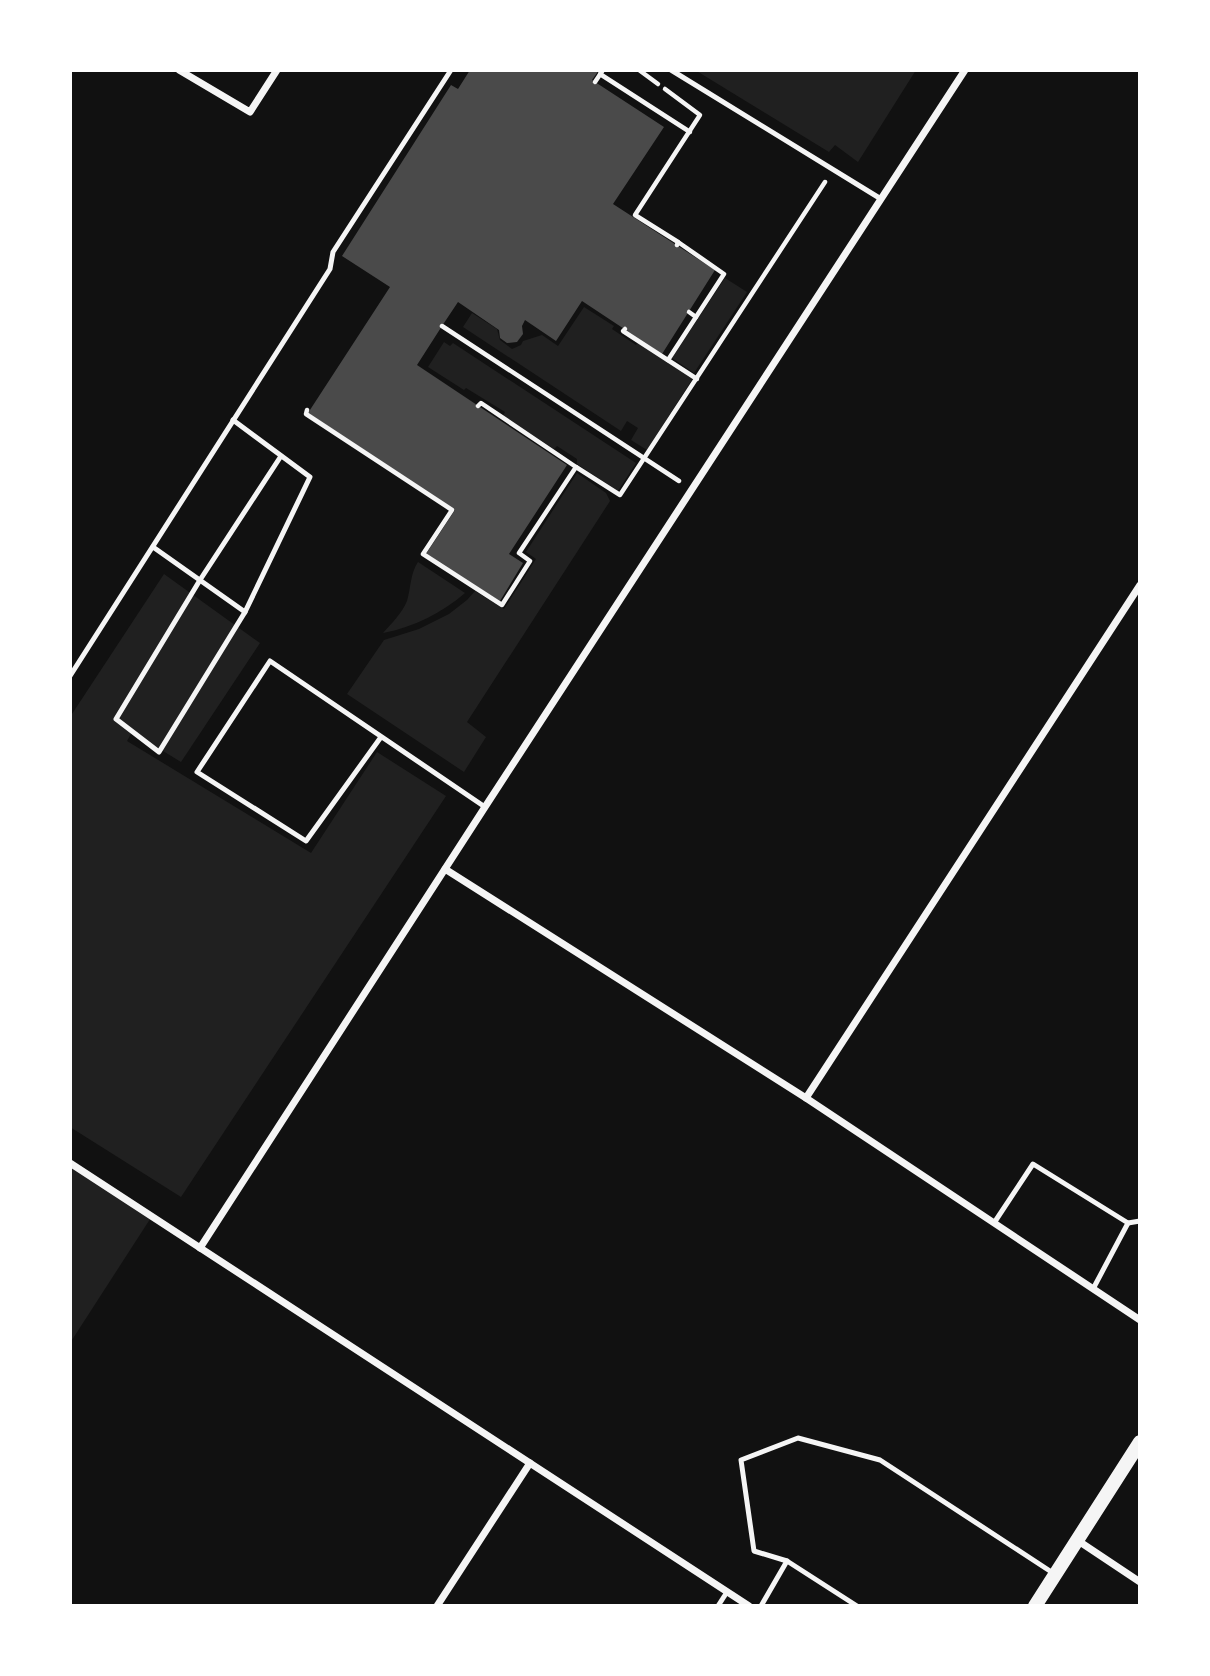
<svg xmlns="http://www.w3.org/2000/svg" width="1210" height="1676" viewBox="0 0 1210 1676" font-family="Raleway,sans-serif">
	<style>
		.green { fill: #202020 }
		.building { fill: #4a4a4a }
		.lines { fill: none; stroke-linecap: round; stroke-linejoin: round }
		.path { stroke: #f5f5f5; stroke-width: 4.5 }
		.service { stroke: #f5f5f5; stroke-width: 5 }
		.minor { stroke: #f5f5f5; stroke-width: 7 }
		.secondary { stroke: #f5f5f5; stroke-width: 14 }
	</style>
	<rect width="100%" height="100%" fill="#111"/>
	<g class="green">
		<polygon points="695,70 916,70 858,162 835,145 829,152"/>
		<polygon points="725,278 747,292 694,373 672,358"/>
		<polygon points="584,307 614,326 612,329 636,345 638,342 693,378 647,450 631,440 638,428 627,421 621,431 463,327 472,313 497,329 500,340 512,349 521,345 523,341 542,335 558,346"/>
		<polygon points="444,342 450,346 453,343 636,463 618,491 577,464 577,459 557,446 554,449 503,416 505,412 466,388 464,390 428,367"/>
		<polygon points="577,473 606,493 610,501 467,722 486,737 464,772 347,694 384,640 419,629 449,614 467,600 475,591 504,609 536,559 526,552"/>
		<path d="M418 562 465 593C442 613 414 627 383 633 392 623 402 613 407 601 411 588 410 574 418 562Z"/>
		<polygon points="164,574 260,643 181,762 132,732 127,741 311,853 377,752 446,796 181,1197 70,1127 70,717"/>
		<polygon points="70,1163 152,1216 70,1343"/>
	</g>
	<polygon class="building" points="470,70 599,70 592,80 664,127 613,204 715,270 662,354 582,301 556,341 525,320 522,326 523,334 517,342 507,343 500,338 499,330 458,302 442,326 417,365 567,465 509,554 523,563 500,601 426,554 455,510 308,413 390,287 342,256 451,85 458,89"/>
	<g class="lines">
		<g class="path">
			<polyline points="639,70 658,84"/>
			<polyline points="600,74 690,132"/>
			<polyline points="595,82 603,70"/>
			<polyline points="665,89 700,115 635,215 678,242"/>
			<polyline points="689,312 696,317"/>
			<polyline points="442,326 679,481"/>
			<polyline points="625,329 623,331 697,379"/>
			<polyline points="668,360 724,274 678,242 677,245"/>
			<polyline points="478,406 481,403 576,467"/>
			<polyline points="307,410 306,414 452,510 423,554 502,605 530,561 519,553 576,467 620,495 825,182"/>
		</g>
		<g class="service">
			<polyline points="671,70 881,199"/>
			<polyline points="153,547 245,612 310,477 233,420"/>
			<polyline points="245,612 159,752 116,719 200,580 281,456"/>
			<polyline points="70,676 330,269 333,252 451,70"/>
			<polyline points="381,737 306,841 197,772 270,661 485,807"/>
			<polyline points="994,1223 1033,1164 1128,1223 1093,1289"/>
			<polyline points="1128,1223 1140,1221"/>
			<polyline points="787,1561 754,1551 741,1460 798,1438 880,1460 1053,1573"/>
			<polyline points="718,1606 727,1592"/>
			<polyline points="761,1606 787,1561 857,1606"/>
		</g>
		<g class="minor">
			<polyline points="179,70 250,112 277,70"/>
			<polyline points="445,869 806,1098 1140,1320"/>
			<polyline points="806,1098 1140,585"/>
			<polyline points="70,1163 749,1606"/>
			<polyline points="200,1248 485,807 965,70"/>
			<polyline points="1077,1540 1140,1582"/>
			<polyline points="437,1606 530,1463"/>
		</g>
		<polyline class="secondary" points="1035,1606 1140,1442"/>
	</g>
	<rect width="1210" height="1676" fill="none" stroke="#ffffff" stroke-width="144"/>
</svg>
